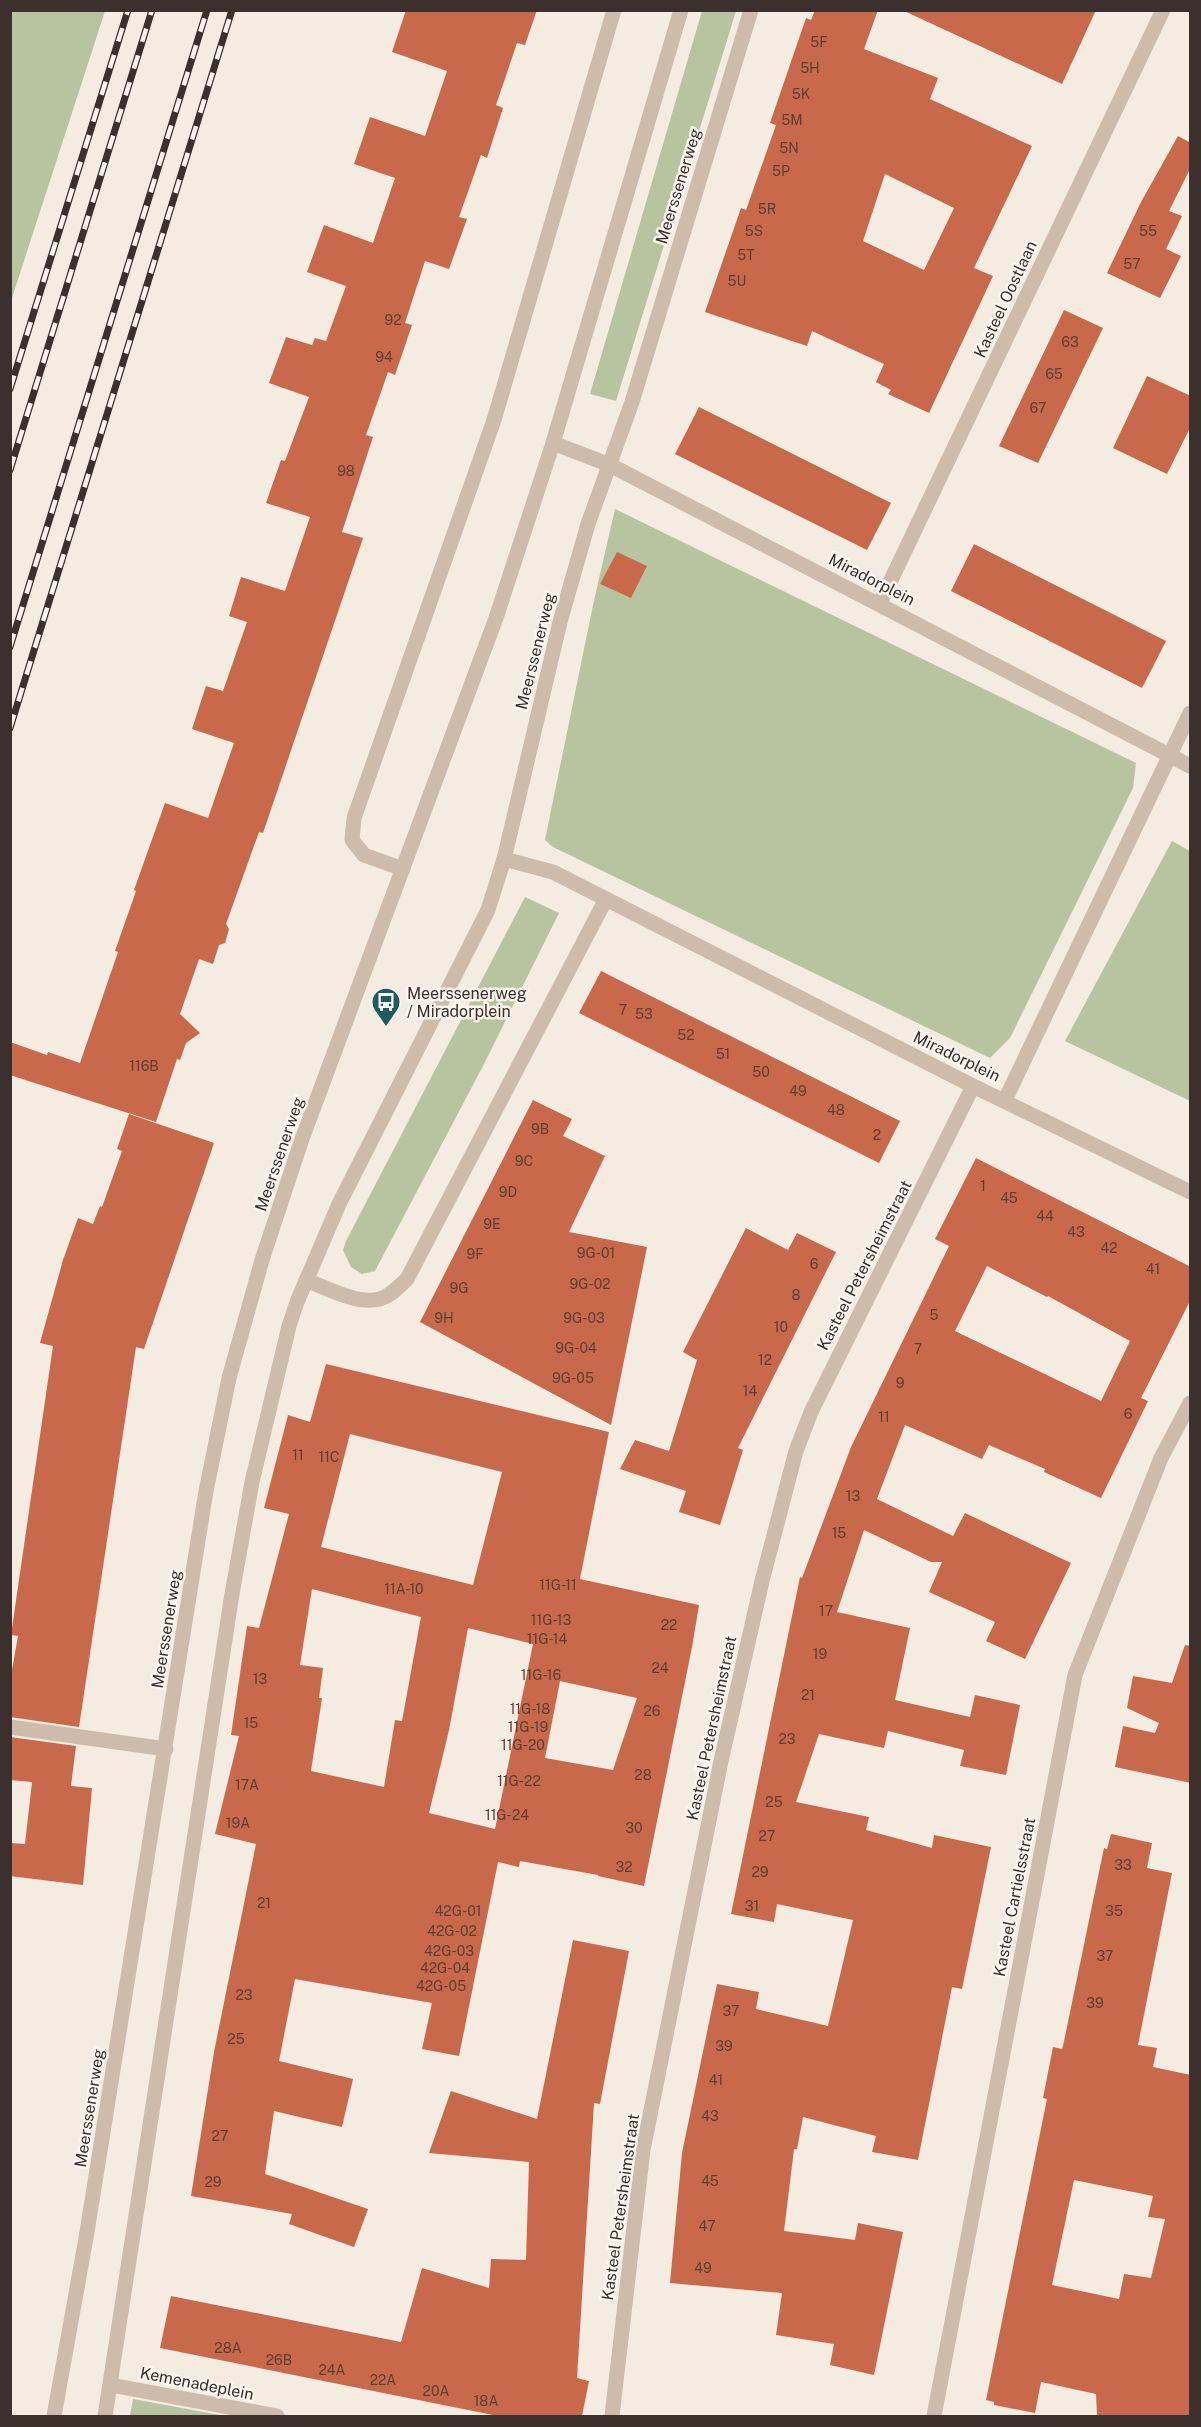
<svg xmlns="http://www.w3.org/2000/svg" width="1201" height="2427" viewBox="0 0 1201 2427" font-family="'Public Sans',sans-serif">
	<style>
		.green { fill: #b8c4a0 }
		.building { fill: #c8694b; fill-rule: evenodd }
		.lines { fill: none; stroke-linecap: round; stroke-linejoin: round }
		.minor { stroke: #cdbbac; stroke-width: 15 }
		.rail-casing { stroke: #3b302b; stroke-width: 7 }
		.rail { stroke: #fbf5ee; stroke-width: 4.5; stroke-dasharray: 14; stroke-linecap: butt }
		.labels { text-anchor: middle; stroke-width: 5; stroke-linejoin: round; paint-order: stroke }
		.number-label { font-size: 14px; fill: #5e3e33 }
		.street-label { font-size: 16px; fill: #3b302b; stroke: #fbf5ee }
		.poi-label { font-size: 16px; fill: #3b302b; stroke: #fbf5ee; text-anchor: start }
	</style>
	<rect width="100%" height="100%" fill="#f4ebe1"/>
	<g class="green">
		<polygon points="11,10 105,11 11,301 10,11"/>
		<polygon points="702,11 736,11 616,401 590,394"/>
		<polygon points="615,509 1136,763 1133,788 1010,1038 990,1058 553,847 545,840 593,605"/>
		<polygon points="1172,841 1190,851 1190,1101 1065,1041"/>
		<polygon points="525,897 559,913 484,1064 375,1271 362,1274 351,1267 343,1250 346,1241"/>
		<polygon points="133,2399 225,2416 130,2416"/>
	</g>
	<g class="building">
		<polygon points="406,10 537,10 525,45 517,43 496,105 503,108 487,158 481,155 459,217 467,219 449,269 425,261 405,323 412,325 395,375 388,372 366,435 373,437 342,532 363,538 263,833 259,832 226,924 229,929 225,943 219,945 213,964 199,959 180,1014 200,1033 186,1043 180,1060 177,1059 156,1122 10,1075 10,1042 47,1055 48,1052 80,1063 118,952 115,951 136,891 134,890 165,803 208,818 234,743 192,729 206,686 223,691 247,622 229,616 241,577 285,591 310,517 266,503 281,460 285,461 309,397 269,383 286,337 312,345 315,338 326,341 346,286 307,272 324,225 373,243 395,178 354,164 370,117 425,136 447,71 392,52"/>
		<path d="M815 10H878L864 49 938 78 930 99 1032 146 974 268 993 276 929 413 888 394 891 390 876 382 884 364 812 331 807 346 705 312 741 208 746 210 776 125 770 123 806 18 811 20ZM885 174 954 208 924 270 863 241Z"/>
		<polygon points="902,10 1096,10 1062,84"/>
		<polygon points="1178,136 1191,143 1191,167 1169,211 1182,216 1166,249 1181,256 1160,298 1107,273 1141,202"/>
		<polygon points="1064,310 1103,328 1038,463 999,446"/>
		<polygon points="1147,376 1191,396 1191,426 1167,474 1113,448"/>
		<polygon points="699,407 891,503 867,550 675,454"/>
		<polygon points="974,544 1166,641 1142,688 951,591"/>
		<polygon points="617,552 647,566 631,598 600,584"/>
		<polygon points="601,971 900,1121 879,1163 579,1013"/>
		<polygon points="533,1100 572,1119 563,1136 605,1156 569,1232 647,1247 611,1425 420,1322"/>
		<polygon points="129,1114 214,1143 144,1349 136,1347 79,1727 10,1717 10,1681 18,1636 11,1635 53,1346 40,1343 63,1260 78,1218 93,1224 100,1206 102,1207 122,1151 117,1149"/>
		<path d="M976 1158 1191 1267V1299L1141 1398 1148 1401 1101 1498 1044 1472 1045 1469 989 1445 982 1459 905 1425 877 1499 953 1536 965 1513 1071 1563 1025 1659 986 1641 995 1622 929 1592 942 1562H931L864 1530 837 1612 910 1628 895 1700 970 1717 975 1695 1020 1705 1006 1775 960 1766 964 1750 888 1731 884 1748 819 1734 796 1802 869 1817 866 1830 932 1848 934 1835 991 1847 962 1989 952 1987 918 2160 872 2152 876 2136 803 2117 797 2149H794L784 2231 855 2240 858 2223 903 2232 874 2375 830 2365 834 2344 776 2335 782 2293 670 2283 682 2153 717 1984 759 1992 756 2009 828 2026 853 1920 777 1904 774 1922 731 1914 800 1577 802 1578 851 1447 949 1246 935 1239ZM987 1266 1047 1297 1048 1296 1130 1341 1101 1401 955 1331Z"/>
		<polygon points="746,1228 788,1250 797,1233 836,1252 738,1448 743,1450 720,1525 679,1512 686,1491 620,1469 635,1440 669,1451 697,1360 683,1352"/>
		<path d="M326 1364 609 1432 580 1579 699 1605 692 1647 644 1886 598 1876V1875L520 1861 519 1867 498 1862 459 2056 422 2049 432 2003 295 1979 279 2061 353 2079 342 2127 274 2111 265 2174 368 2209 354 2247 289 2224 292 2214 191 2196 214 2052 256 1844 215 1834 239 1736 231 1735 247 1626 259 1628 289 1514 264 1508 288 1415 310 1422ZM350 1434 502 1472 473 1585 321 1547ZM312 1589 421 1617 402 1721 395 1720 384 1787 311 1771 322 1698H319L323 1668 300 1665ZM468 1628 533 1644 495 1829 429 1813 449 1730ZM560 1681 637 1698 613 1770 545 1758Z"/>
		<polygon points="1185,1645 1191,1646 1191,1783 1115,1767 1123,1726 1155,1733 1159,1723 1127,1708 1133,1676 1172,1683"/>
		<polygon points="10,1737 76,1746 71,1786 92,1788 83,1885 10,1876 10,1843 25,1844 32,1782 10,1780"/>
		<path d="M1111 1834 1152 1843 1147 1868 1172 1873 1138 2045 1157 2048 1153 2067 1191 2075V2416H1097L1096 2394 1041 2382 1035 2413 994 2405V2402L986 2400 1047 2099 1043 2098 1053 2047 1062 2049 1063 2046 1104 1848 1107 1849ZM1074 2180 1153 2196 1148 2217 1165 2219 1151 2278 1124 2274 1119 2299 1052 2285Z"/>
		<polygon points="573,1940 629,1951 600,2104 594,2103 577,2378 589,2381 582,2416 498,2416 160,2348 171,2296 401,2342 422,2268 489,2288 491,2259 526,2260 529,2162 429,2153 451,2091 537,2119"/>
	</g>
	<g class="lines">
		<g class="minor">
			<polyline points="553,443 610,465 1190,766"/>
			<polyline points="880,603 1163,10"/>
			<polyline points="504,859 553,872 973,1086 1190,1192"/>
			<polyline points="403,869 364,855 352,840 354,818 494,420 614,10"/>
			<polyline points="1005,1100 1190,713"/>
			<path d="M306 1280C327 1288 357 1305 380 1299 391 1296 399 1286 407 1279L606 899"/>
			<polyline points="10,1727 166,1749"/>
			<polyline points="111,2385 277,2416"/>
			<polyline points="54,2416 86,2238 206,1491 229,1378 262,1260 302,1139 496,618 553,443 681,10"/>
			<polyline points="105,2416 232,1594 252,1482 289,1326 297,1302 339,1204 488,910 504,859 560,622 588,524 632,402 751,10"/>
			<polyline points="612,2416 643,2150 721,1761 762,1581 796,1451 811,1412 973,1086"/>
			<polyline points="934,2416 1075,1675 1161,1458 1190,1403"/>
		</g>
		<g class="rail-casing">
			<g id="rail">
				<polyline points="10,389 128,10"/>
				<polyline points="10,470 152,10"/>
				<polyline points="10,647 207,10"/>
				<polyline points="10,728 232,10"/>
			</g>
		</g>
		<use href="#rail" class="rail"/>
	</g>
	<defs>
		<g id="bus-pin" transform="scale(1.5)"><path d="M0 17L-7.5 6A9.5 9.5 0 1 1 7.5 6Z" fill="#1f5a5e" stroke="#fbf5ee"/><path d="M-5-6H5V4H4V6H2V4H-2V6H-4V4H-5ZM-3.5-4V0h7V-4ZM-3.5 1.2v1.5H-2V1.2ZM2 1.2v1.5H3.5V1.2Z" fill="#fff"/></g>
	</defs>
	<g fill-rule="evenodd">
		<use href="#bus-pin" x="386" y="1002"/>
	</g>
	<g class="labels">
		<g class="number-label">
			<text x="819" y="47">5F</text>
			<text x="810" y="73">5H</text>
			<text x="801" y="99">5K</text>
			<text x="792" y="125">5M</text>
			<text x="789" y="153">5N</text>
			<text x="781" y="176">5P</text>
			<text x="767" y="214">5R</text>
			<text x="754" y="236">5S</text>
			<text x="1148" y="236">55</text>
			<text x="746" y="260">5T</text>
			<text x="1132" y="269">57</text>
			<text x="737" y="286">5U</text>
			<text x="393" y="325">92</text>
			<text x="1070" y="347">63</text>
			<text x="384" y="362">94</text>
			<text x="1054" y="379">65</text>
			<text x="1038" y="413">67</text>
			<text x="346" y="476">98</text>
			<text x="623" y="1015">7</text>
			<text x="644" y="1019">53</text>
			<text x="686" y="1040">52</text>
			<text x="723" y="1059">51</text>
			<text x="144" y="1071">116B</text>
			<text x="761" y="1077">50</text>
			<text x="798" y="1096">49</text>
			<text x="836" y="1115">48</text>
			<text x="540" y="1134">9B</text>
			<text x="877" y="1140">2</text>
			<text x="524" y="1166">9C</text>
			<text x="983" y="1191">1</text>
			<text x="508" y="1197">9D</text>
			<text x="1009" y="1203">45</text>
			<text x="1045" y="1221">44</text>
			<text x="492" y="1229">9E</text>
			<text x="1076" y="1237">43</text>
			<text x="1109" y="1253">42</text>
			<text x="596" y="1258">9G-01</text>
			<text x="475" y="1259">9F</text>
			<text x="814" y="1269">6</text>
			<text x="1153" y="1274">41</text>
			<text x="590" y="1289">9G-02</text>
			<text x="459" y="1293">9G</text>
			<text x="796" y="1300">8</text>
			<text x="934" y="1320">5</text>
			<text x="444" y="1323">9H</text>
			<text x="584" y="1323">9G-03</text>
			<text x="781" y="1332">10</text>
			<text x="576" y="1353">9G-04</text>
			<text x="918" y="1354">7</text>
			<text x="765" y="1365">12</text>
			<text x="573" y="1383">9G-05</text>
			<text x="900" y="1388">9</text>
			<text x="750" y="1396">14</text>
			<text x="1128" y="1419">6</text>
			<text x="884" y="1422">11</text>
			<text x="298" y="1460">11</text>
			<text x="329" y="1462">11C</text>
			<text x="853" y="1501">13</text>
			<text x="839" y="1538">15</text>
			<text x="558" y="1590">11G-11</text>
			<text x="404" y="1594">11A-10</text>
			<text x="826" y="1616">17</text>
			<text x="551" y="1625">11G-13</text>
			<text x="669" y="1630">22</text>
			<text x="547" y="1644">11G-14</text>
			<text x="820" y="1659">19</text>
			<text x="660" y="1673">24</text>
			<text x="541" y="1680">11G-16</text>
			<text x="260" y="1684">13</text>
			<text x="808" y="1700">21</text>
			<text x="530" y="1714">11G-18</text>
			<text x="652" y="1716">26</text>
			<text x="251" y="1728">15</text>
			<text x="528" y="1732">11G-19</text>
			<text x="787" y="1744">23</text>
			<text x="523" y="1750">11G-20</text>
			<text x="643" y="1780">28</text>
			<text x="519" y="1786">11G-22</text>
			<text x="247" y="1790">17A</text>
			<text x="774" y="1807">25</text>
			<text x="507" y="1820">11G-24</text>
			<text x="238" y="1828">19A</text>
			<text x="634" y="1833">30</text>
			<text x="767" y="1841">27</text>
			<text x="1123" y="1870">33</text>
			<text x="624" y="1872">32</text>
			<text x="760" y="1877">29</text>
			<text x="264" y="1908">21</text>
			<text x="752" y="1911">31</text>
			<text x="458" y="1916">42G-01</text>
			<text x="1114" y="1916">35</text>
			<text x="452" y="1936">42G-02</text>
			<text x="449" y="1956">42G-03</text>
			<text x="1105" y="1961">37</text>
			<text x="445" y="1973">42G-04</text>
			<text x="441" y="1991">42G-05</text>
			<text x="244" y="2000">23</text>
			<text x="1095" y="2008">39</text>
			<text x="731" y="2016">37</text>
			<text x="236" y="2044">25</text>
			<text x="724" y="2051">39</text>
			<text x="716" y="2085">41</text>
			<text x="710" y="2121">43</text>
			<text x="220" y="2141">27</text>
			<text x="710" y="2186">45</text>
			<text x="213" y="2187">29</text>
			<text x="707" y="2231">47</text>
			<text x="703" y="2273">49</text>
			<text x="228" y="2353">28A</text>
			<text x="279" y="2365">26B</text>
			<text x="332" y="2375">24A</text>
			<text x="383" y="2385">22A</text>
			<text x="436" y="2396">20A</text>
			<text x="486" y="2406">18A</text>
		</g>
		<g class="street-label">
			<text transform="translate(678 186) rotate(-73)" y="6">Meerssenerweg</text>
			<text transform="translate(1005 299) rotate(-65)" y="6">Kasteel Oostlaan</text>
			<text transform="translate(872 579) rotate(27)" y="6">Miradorplein</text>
			<text transform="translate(535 651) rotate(-76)" y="6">Meerssenerweg</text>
			<text transform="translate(957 1056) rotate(26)" y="6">Miradorplein</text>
			<text transform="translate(279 1154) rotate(-71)" y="6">Meerssenerweg</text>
			<text transform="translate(864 1265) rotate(-63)" y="6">Kasteel Petersheimstraat</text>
			<text transform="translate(166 1629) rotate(-81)" y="6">Meerssenerweg</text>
			<text transform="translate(711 1728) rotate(-78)" y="6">Kasteel Petersheimstraat</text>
			<text transform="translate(1014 1897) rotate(-79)" y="6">Kasteel Cartielsstraat</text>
			<text transform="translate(89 2108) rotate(-81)" y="6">Meerssenerweg</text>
			<text transform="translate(620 2207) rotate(-82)" y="6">Kasteel Petersheimstraat</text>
			<text transform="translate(197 2383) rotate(11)" y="6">Kemenadeplein</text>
		</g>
		<g class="poi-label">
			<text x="407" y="999">Meerssenerweg<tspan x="407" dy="18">/ Miradorplein</tspan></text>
		</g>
	</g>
	<rect width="1201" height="2427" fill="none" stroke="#3b302b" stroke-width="24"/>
</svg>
